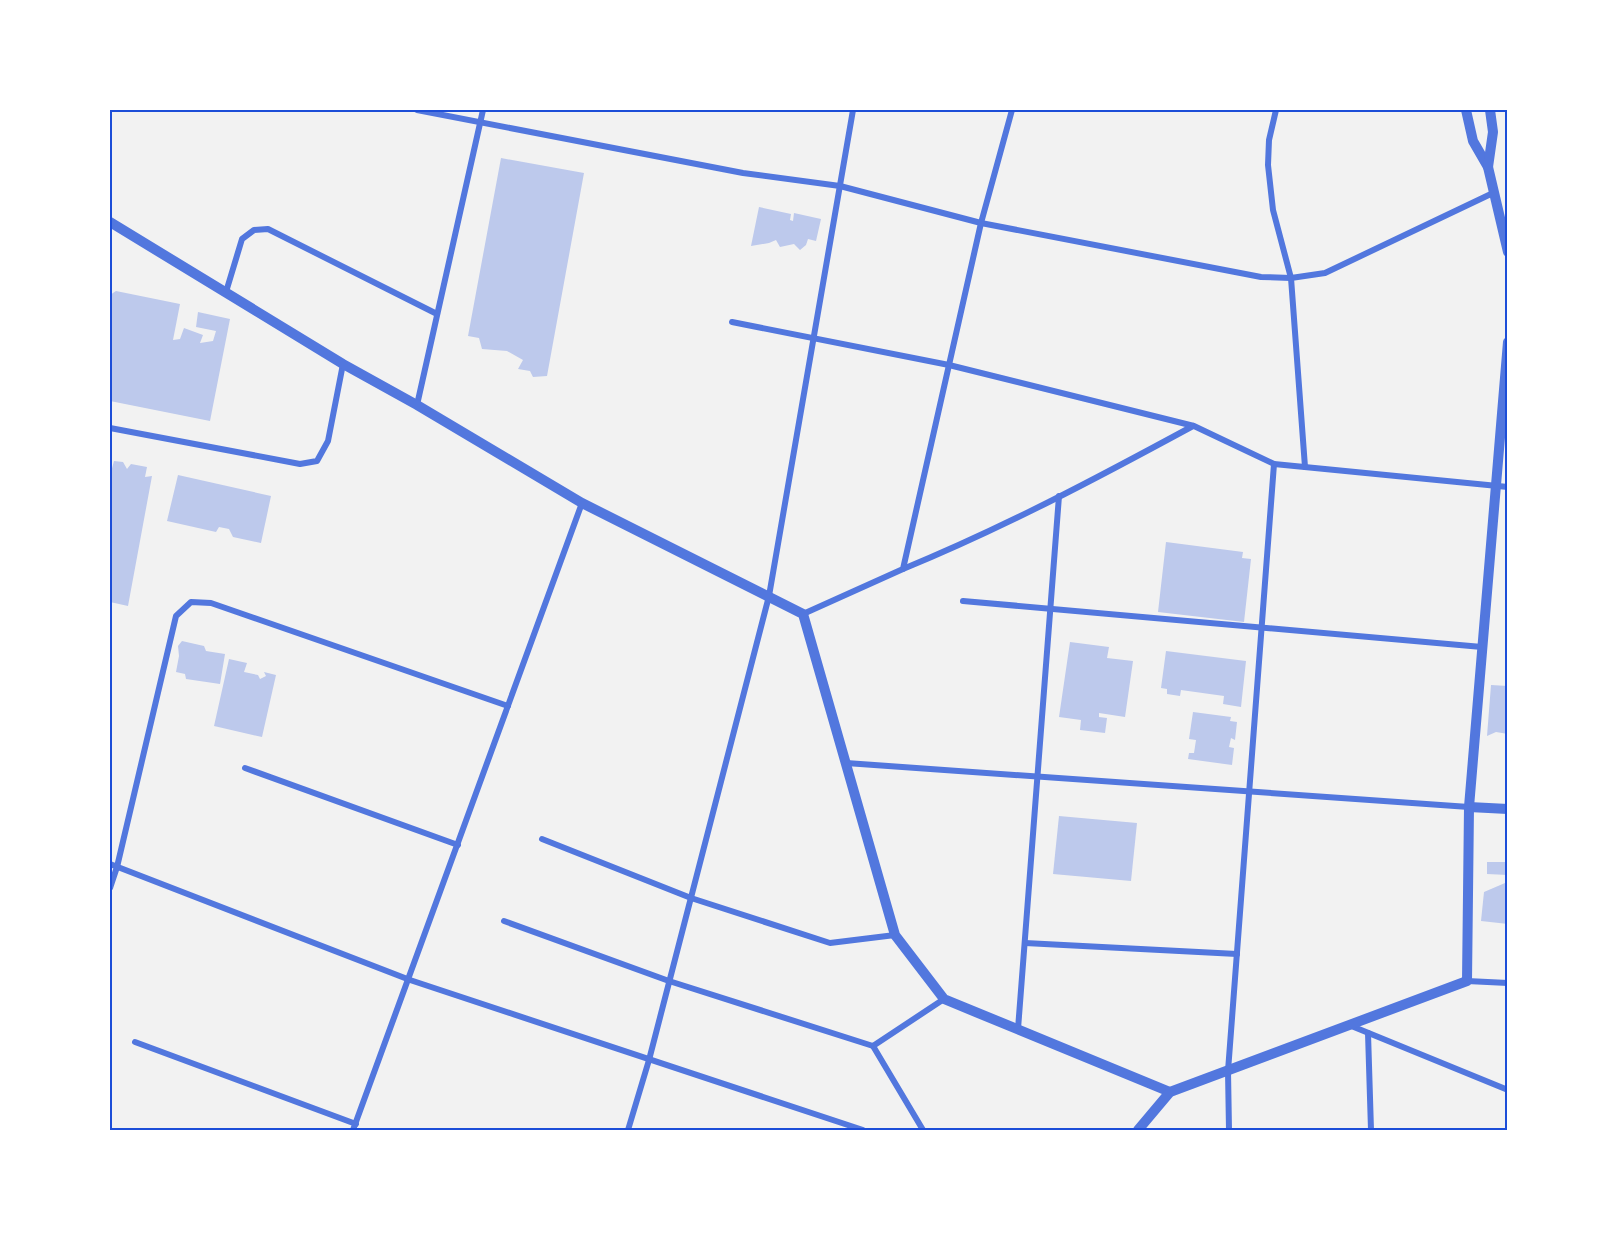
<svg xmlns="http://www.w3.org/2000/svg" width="1617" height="1240" viewBox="0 0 1617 1240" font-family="'PT Sans',sans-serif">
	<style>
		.building { fill: #bdc9ec }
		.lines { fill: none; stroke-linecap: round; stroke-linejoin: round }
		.minor { stroke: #5277de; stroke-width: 6 }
		.tertiary { stroke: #5277de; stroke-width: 10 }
		.neatline { fill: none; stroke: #1d4ed8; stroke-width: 2 }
	</style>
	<rect width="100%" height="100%" fill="#f2f2f2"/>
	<g class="building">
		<polygon points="501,158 584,173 547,376 533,377 530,371 518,369 523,360 507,351 482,349 479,338 468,336"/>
		<polygon points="759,207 791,214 790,220 793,221 794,213 821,219 816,241 808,239 806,245 800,250 794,244 780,247 776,240 769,243 751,246"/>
		<polygon points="116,291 180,304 173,340 180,339 184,328 203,335 200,343 213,341 216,331 196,327 198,312 230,319 210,421 110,401 110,295"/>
		<polygon points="114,461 123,462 127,469 131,464 147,467 145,477 152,476 128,606 110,602 110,471 111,472"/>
		<polygon points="178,475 271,496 261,543 233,537 229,529 219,527 216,532 167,521"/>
		<polygon points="1166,542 1243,552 1242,558 1251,559 1244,622 1158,612"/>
		<polygon points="182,641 204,646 206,651 225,654 220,684 186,679 185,674 176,672 179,656 178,646"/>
		<polygon points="1070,642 1109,647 1107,658 1133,661 1125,717 1099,713 1099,717 1107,718 1105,733 1080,730 1081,720 1059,717"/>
		<polygon points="1166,651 1246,661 1241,707 1223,704 1224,696 1181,690 1180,696 1167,694 1167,689 1161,688"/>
		<polygon points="229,659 247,663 244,672 258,675 260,679 266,676 264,672 276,675 262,737 214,726"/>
		<polygon points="1491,685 1508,686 1508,734 1496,732 1487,736"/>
		<polygon points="1193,712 1231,717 1230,721 1237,722 1235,740 1231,738 1229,747 1234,748 1232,765 1188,759 1189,753 1194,753 1196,740 1189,739"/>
		<polygon points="1059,816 1137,823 1131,881 1053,874"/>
		<polygon points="1487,862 1508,862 1508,875 1487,874"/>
		<polygon points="1507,877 1508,895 1505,900 1508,905 1508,924 1481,921 1484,892 1505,883"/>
	</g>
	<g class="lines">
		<g class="minor">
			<polyline points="417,110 743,173 840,186 981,223 1261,277 1291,278 1325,273 1493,193"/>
			<polyline points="1276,110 1269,140 1268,165 1273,210 1291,278 1305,467"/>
			<polyline points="226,292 242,239 254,230 268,229 437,314"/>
			<polyline points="732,322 949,365 1194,426 1274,464 1508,487"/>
			<polyline points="417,405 483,110"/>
			<polyline points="110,428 300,464 317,461 328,441 343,364"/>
			<path d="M903 569C1003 528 1099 477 1193 426"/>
			<polyline points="963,601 1482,647"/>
			<polyline points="803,614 903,569 981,223 1012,110"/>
			<polyline points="846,763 1469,807"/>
			<polyline points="245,768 458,845"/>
			<polyline points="542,839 691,898 830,943 895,935"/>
			<polyline points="110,864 410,980 863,1130"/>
			<polyline points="110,888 117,867 176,616 191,602 211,603 508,706"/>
			<polyline points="504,921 669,981 873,1046 944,999"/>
			<polyline points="1025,943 1237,954"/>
			<polyline points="1467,981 1508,983"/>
			<polyline points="1349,1025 1508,1090"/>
			<polyline points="1018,1029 1059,496"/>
			<polyline points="1368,1033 1371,1130"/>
			<polyline points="135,1042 356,1124"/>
			<polyline points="873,1046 923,1130"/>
			<polyline points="353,1130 582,503"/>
			<polyline points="628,1130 649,1060 769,596 853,110"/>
			<polyline points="1229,1130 1228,1071 1274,464"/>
		</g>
		<g class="tertiary">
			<polyline points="1466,110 1473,141 1488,167 1508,252"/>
			<polyline points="1488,167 1493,132 1490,110"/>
			<polyline points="110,222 343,364 417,405 582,503 803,614 895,935 944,999 1170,1092"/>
			<polyline points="1469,807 1508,809"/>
			<polyline points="1138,1130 1170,1092 1467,981 1469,807 1508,342"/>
		</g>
	</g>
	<rect width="1617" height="1240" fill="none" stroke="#ffffff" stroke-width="222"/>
	<rect x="111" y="111" width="1395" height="1018" class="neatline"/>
</svg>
